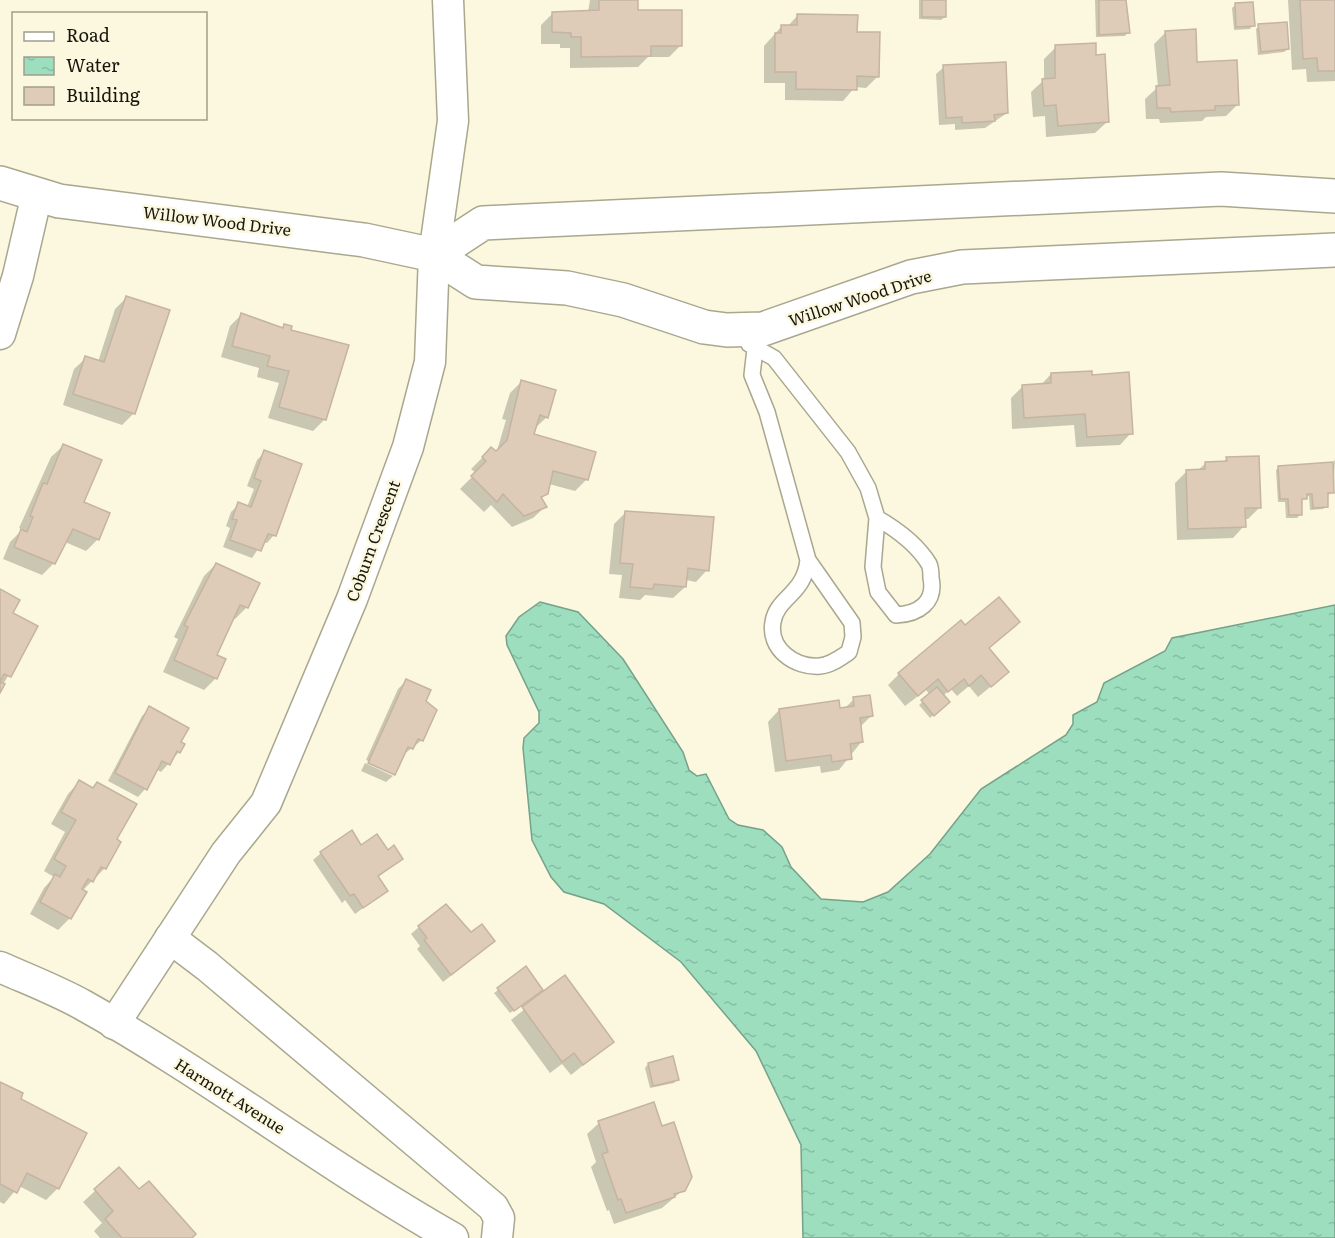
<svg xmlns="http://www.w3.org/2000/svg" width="1335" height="1238" viewBox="0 0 1335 1238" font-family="Literata,serif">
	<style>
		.water { fill: url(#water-ripples); stroke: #75a28a; stroke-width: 1.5 }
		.shadow { fill: #0003 }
		.building { fill: #deccb8; stroke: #c5b4a1; stroke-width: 1.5 }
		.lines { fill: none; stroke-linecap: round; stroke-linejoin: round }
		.service-casing { stroke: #aaa78f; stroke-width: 18 }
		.minor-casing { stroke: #aaa78f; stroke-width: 33 }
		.tertiary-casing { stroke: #aaa78f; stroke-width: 36 }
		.service { stroke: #fff; stroke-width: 15 }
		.minor { stroke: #fff; stroke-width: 30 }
		.tertiary { stroke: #fff; stroke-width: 33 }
		.labels { text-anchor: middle; stroke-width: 5; stroke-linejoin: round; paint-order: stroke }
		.street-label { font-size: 16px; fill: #17160d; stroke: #fcf8df }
	</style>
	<defs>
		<pattern id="water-ripples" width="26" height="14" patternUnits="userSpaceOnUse" patternTransform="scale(1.5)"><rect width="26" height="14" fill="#9ddebf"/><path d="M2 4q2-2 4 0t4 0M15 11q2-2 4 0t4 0" fill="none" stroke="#86bea3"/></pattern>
	</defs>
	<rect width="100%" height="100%" fill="#fcf8df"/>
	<polygon class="water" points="540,602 578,612 623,659 683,752 689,770 697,776 706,774 729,819 738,825 763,830 782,847 791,867 821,899 863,902 888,892 930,854 981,789 1066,735 1073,724 1073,715 1097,702 1104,683 1165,651 1172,638 1335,605 1335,1238 803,1238 801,1145 756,1051 681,962 604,904 564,892 551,877 532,840 523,748 524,738 539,723 539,712 507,645 506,636 519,617"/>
	<g class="shadow">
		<polygon points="590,0 636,0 636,11 681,45 669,57 648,57 638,67 570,68 570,48 560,48 560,44 541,44 541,25 553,13 588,12"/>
		<polygon points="919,0 945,0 945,17 941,20 919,19"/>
		<polygon points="1095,0 1125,0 1128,32 1125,36 1096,37"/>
		<polygon points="1288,0 1335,0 1335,81 1307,82 1306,69 1292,70"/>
		<polygon points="1235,5 1253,25 1250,29 1234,30 1232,8"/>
		<polygon points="798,15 856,33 878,76 866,88 855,87 843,101 785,100 785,83 764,83 764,46 781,27 787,27"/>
		<polygon points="1259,26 1288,49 1284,52 1258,55 1256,29"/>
		<polygon points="1166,32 1238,104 1226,116 1206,117 1202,121 1160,123 1159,119 1146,119 1145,99 1158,87 1154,44"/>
		<polygon points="1056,47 1107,122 1095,133 1046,137 1045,116 1033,117 1031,92 1044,80 1044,59"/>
		<polygon points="944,67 1007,113 985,128 955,130 955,124 939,125 936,74"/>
		<polygon points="127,297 134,413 122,425 63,405 74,369 86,358 98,362 115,309"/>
		<polygon points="241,315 281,329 284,326 289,331 325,419 313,431 268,418 279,383 257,377 259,368 221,357 230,326"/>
		<polygon points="1051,374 1091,376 1131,433 1120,445 1076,447 1074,425 1012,429 1011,398 1022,387 1040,386"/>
		<polygon points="521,382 547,417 534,429 533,436 587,479 575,491 549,484 547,493 541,499 545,507 533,518 512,527 491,505 484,512 460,489 476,473 471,469 491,449 496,454 506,420 502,419 510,393"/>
		<polygon points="63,446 98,539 86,551 65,542 54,563 42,575 3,559 10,542 23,529 19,528 51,457"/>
		<polygon points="265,452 274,535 267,543 263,542 252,558 223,547 230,528 226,526 231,512 239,504 247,507 254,489 247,486 257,460"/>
		<polygon points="1227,458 1260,507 1248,519 1244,519 1244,526 1233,538 1177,540 1175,483 1186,472 1197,471 1206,463 1223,462"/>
		<polygon points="1335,459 1333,492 1326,496 1327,506 1323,509 1310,510 1309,496 1305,497 1300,502 1301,514 1297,518 1286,518 1285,502 1278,502 1276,470 1279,467 1333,464"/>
		<polygon points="626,512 707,570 696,582 686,580 685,587 673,598 645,595 640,600 619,598 622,575 609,574 614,524"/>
		<polygon points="216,564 258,583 246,608 235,619 232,618 215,656 224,660 215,679 204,690 163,672 178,639 174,637 204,576"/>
		<polygon points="0,591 11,614 36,627 0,690"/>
		<polygon points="1018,622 988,649 995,683 978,697 969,686 957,696 951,689 943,696 944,705 930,718 919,705 930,695 926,690 905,706 888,685 899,674 965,627"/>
		<polygon points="406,681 424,702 422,740 403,755 393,776 393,773 366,760 398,689"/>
		<polygon points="854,699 871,716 860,727 862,741 839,770 821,773 820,766 775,772 768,722 779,710 844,709"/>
		<polygon points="150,708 179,743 179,752 161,772 156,769 145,789 138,797 108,781 142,716"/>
		<polygon points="365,763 393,776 386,782 361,771"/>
		<polygon points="79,782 92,789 97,784 115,840 105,868 82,891 70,918 58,930 30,914 44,888 54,877 44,871 65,832 51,824 68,794"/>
		<polygon points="361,847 388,852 401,859 377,878 386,891 355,914 345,900 342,903 313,860 321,853"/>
		<polygon points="419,927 486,948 443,982 417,949 420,946 411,934"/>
		<polygon points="526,968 538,993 510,1013 494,993"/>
		<polygon points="565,977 612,1042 571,1075 562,1064 550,1073 511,1020"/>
		<polygon points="648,1064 677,1079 674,1083 650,1088 645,1068"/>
		<polygon points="0,1084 19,1099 85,1133 58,1188 46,1200 19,1186 4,1204 0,1202"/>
		<polygon points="599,1123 683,1190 662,1208 614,1224 609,1210 607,1211 591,1167 596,1162 587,1134"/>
		<polygon points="119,1169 139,1191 190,1238 100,1238 94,1231 102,1223 83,1202"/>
	</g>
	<g class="building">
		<polygon points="599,0 638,0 638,10 682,10 682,46 651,46 651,56 581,57 581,37 571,37 571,33 552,32 552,12 599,10"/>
		<rect x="922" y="0" width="24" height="17"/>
		<polygon points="1099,0 1126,0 1130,33 1099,35"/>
		<polygon points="1300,0 1335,0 1335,71 1318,71 1317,58 1303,59"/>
		<polygon points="1253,2 1255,26 1236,27 1235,3"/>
		<polygon points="797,14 858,15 857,32 880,32 879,77 857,76 857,90 796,89 796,72 775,72 775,33 781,33 781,25 797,25"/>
		<polygon points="1287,22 1289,49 1261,52 1258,24"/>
		<polygon points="1196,29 1197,62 1237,60 1239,105 1215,106 1215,110 1171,112 1170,108 1157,108 1156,86 1170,85 1165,31"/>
		<polygon points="1096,43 1096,55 1105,54 1109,122 1058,126 1056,105 1044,106 1042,79 1055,78 1055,45"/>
		<polygon points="1006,62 1008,113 994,115 995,121 962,123 962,117 946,118 943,65"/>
		<polygon points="126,296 170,310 135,414 73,394 85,356 104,362"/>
		<polygon points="241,313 283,328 284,324 292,326 291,330 349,345 326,420 279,407 289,371 267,366 270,356 232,346"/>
		<polygon points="1092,371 1092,375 1129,372 1133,434 1087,437 1085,414 1024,418 1022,385 1051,383 1051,373"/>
		<polygon points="521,380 556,390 548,418 540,415 534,434 596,452 588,480 553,471 548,494 541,497 547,507 524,516 503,494 497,502 471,476 486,461 482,457 491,447 496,451 507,440"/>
		<polygon points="63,444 102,460 84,502 110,513 99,540 73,529 55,564 14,547 21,529 27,532 33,517 30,516 43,483 47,484"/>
		<polygon points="264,450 302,464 276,536 268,534 261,551 230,540 237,520 232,519 238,502 251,507 261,481 254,478"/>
		<polygon points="1259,456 1261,508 1245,508 1246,527 1188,529 1186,470 1205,469 1205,462 1227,461 1226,457"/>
		<polygon points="1333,462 1334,493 1328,493 1328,507 1313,508 1312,494 1307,494 1307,499 1302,499 1302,515 1289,515 1288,499 1280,499 1278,466"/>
		<polygon points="625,511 714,517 709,571 688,568 686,587 654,584 653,589 630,587 633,564 620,563"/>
		<polygon points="216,563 260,583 248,608 240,605 217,655 226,659 217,679 174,660 188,627 184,625"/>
		<polygon points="0,589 20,600 13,613 38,626 11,677 4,674 0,682 5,684 0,693"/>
		<polygon points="999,597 1020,622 989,648 1009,672 991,687 981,675 969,686 964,679 948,692 938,679 918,696 898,673 961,620 965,625"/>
		<polygon points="406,679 431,690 426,701 437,710 423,741 418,739 413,749 408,747 395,775 368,763"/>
		<polygon points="937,687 950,702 934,716 921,700"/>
		<polygon points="870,695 873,716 860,718 863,742 850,744 852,759 832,762 831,755 786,761 779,709 839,700 840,708 854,706 853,697"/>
		<polygon points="149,706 189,728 181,742 185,744 180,753 177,751 170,765 162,761 147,790 115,773"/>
		<polygon points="79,780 93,788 97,782 137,804 117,839 121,842 106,869 101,867 93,882 88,879 82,889 87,892 71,919 40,902 55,874 60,877 66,866 54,859 76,820 61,812"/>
		<polygon points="352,830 361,845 377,834 388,850 394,845 403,859 378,876 388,891 363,908 354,894 350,896 320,852"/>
		<polygon points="446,904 471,932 482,924 495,941 451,975 424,940 427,938 418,926"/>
		<polygon points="526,966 543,990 514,1011 497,988"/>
		<polygon points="565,975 614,1042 583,1065 574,1053 562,1062 522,1007"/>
		<polygon points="673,1056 679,1080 653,1086 648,1063"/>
		<polygon points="0,1082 23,1093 21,1099 87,1133 59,1189 27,1173 17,1193 0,1184"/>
		<polygon points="654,1102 662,1126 674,1122 692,1177 685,1191 674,1194 675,1197 626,1213 621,1199 618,1200 602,1154 608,1152 598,1121"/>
		<polygon points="119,1167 139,1189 149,1181 196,1234 192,1238 122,1238 105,1219 113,1211 94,1189"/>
	</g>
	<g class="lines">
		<g class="service-casing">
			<g id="service">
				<path d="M749 344 774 358 848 452 868 488 877 518 873 567 878 592 896 615C919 614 936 602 931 578 931 574 931 568 929 564 917 544 896 529 877 518"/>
				<path d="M755 349 752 375 767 412 808 560C804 595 777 597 773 622 768 649 795 668 820 666 831 665 840 658 849 652L853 637 852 623 808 560"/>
			</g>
		</g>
		<g class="minor-casing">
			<g id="minor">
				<polyline points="0,334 18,276 37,194"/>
				<polyline points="170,938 207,966 493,1207 499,1218 497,1238"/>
				<path d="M0 967C27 979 56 990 83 1005 210 1076 326 1166 453 1238"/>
				<polyline points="114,1024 226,853 266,803 352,599 408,447 430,362 434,255 453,121 448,0"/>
			</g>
		</g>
		<g class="tertiary-casing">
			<g id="tertiary">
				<polyline points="0,183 59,201 364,240 434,255 476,282 567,288 623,300 704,327 727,330 763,329 911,277 962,267 1335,250"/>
				<polyline points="434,255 483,223 1221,189 1335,196"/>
			</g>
		</g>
		<use href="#service" class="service"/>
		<use href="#minor" class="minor"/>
		<use href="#tertiary" class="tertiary"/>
	</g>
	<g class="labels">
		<g class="street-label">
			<text transform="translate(217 221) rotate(7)" y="6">Willow Wood Drive</text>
			<text transform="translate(860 298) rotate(-18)" y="6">Willow Wood Drive</text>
			<text transform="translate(373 541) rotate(-70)" y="6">Coburn Crescent</text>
			<text transform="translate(230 1096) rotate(32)" y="6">Harmott Avenue</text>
		</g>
	</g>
	<rect x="12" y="12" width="195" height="108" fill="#fcf8df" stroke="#a09e8b" stroke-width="1.5"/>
	<rect x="24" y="32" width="30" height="9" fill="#ffffff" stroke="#a09e8b" stroke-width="1.5"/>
	<text x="66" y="42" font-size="18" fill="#17160d">Road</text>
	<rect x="24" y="57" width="30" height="18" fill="url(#water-ripples)" stroke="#a09e8b" stroke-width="1.5"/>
	<text x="66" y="72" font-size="18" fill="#17160d">Water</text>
	<rect x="24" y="87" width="30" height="18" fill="#deccb8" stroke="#a09e8b" stroke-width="1.5"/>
	<text x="66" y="102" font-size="18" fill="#17160d">Building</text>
</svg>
